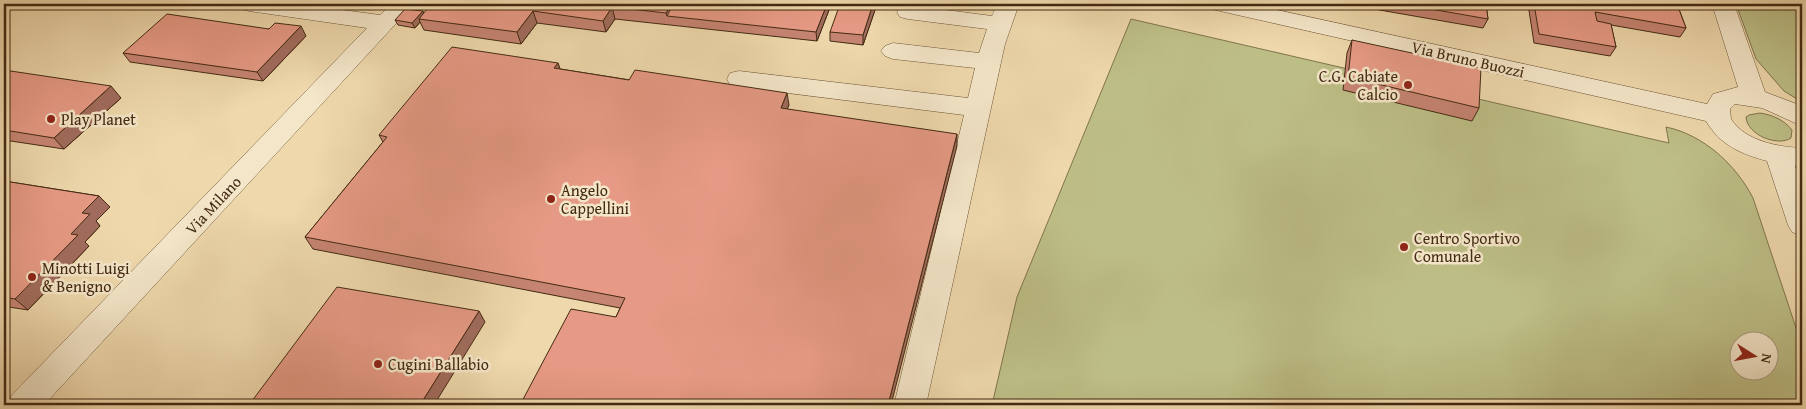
<svg xmlns="http://www.w3.org/2000/svg" width="1806" height="409" viewBox="0 0 1806 409" font-family="'Gentium Book Plus',serif">
	<style>
		.green { fill: #bdbe86; stroke: #80744c; fill-rule: evenodd }
		.lines { fill: none; stroke-linecap: round; stroke-linejoin: round }
		.minor-casing { stroke: #6e5638; stroke-width: 1 }
		.minor { fill: #f4e6c9; fill-rule: evenodd }
		.wall { fill: #c68472; stroke: #432a12 }
		.shaded-wall { fill: #a16c5d; stroke: #432a12 }
		.building { fill: #e69a85; stroke: #432a12 }
		.poi-dot { fill: #8f2418; stroke: #f4e6c9; stroke-width: 2 }
		.labels { text-anchor: middle; stroke-width: 5; stroke-linejoin: round; paint-order: stroke }
		.street-label { font-size: 16px; fill: #432a12; stroke: #f4e6c9 }
		.poi-label { font-size: 16px; fill: #432a12; stroke: #f4e6c9; text-anchor: start }
	</style>
	<rect width="100%" height="100%" fill="#eed8ac"/>
	<filter id="stains"><feTurbulence type="fractalNoise" baseFrequency=".004" numOctaves="4"/><feColorMatrix values="0 0 0 0 .2 0 0 0 0 .09 0 0 0 0 .02 0 0 0 .5 -.17"/></filter>
	<radialGradient id="worn" r=".72"><stop offset=".6" stop-color="#630" stop-opacity="0"/><stop offset="1" stop-color="#630" stop-opacity=".3"/></radialGradient>
	<g class="green">
		<polygon points="1736,4 1802,4 1802,102 1784,91 1756,59"/>
		<path d="M1131 19 1669 143 1666 127C1704 135 1736 165 1753 198L1802 346V405H992L1017 297ZM1738 342H1768V372H1738Z"/>
		<path d="M1760 113C1773 115 1784 120 1792 130L1791 138C1778 147 1747 135 1746 117L1749 115Z"/>
	</g>
	<g class="lines">
		<g class="minor-casing">
			<g id="minor">
				<polygon points="238,4 297,4 380,15 391,4 414,4 44,405 7,405 12,395 367,28 249,11 241,9"/>
				<polygon points="997,4 1019,4 1005,44 926,405 894,405 964,115 739,87 730,85 727,79 730,73 739,71 968,98 975,68 893,59 885,56 881,51 885,46 893,43 979,53 987,29 908,19 900,17 897,12 900,7 908,5 992,16"/>
				<path d="M1209 4H1250L1707 104 1713 94 1738 87 1712 4H1734L1765 92 1802 106V126L1762 108 1735 104 1730 109 1731 119C1745 141 1778 147 1802 148V166H1795L1802 186V236L1792 232 1788 225 1767 161C1741 154 1720 145 1706 121L1220 11 1212 9Z"/>
			</g>
		</g>
		<use href="#minor" class="minor"/>
	</g>
	<g class="wall">
		<polygon points="465,4 828,4 829,10 817,41 615,19 606,32 537,23 521,44 424,30 420,22 415,28 398,25 395,20 424,13 492,9 493,7"/>
		<polygon points="877,4 863,45 830,41 830,32"/>
		<polygon points="1368,4 1486,4 1488,19 1483,28 1368,8"/>
		<polygon points="1528,4 1677,4 1686,28 1680,37 1611,25 1616,47 1610,56 1534,43"/>
		<polygon points="269,29 306,36 263,81 130,62 123,53"/>
		<polygon points="1352,40 1479,108 1472,121 1343,90 1347,53"/>
		<polygon points="558,63 560,69 789,105 787,109 957,146 616,317 620,308 313,249 305,237 383,142 379,135"/>
		<polygon points="4,70 121,98 64,149 4,140"/>
		<polygon points="4,181 99,196 110,207 96,221 100,226 85,242 89,246 28,310 9,307 4,313"/>
	</g>
	<g class="shaded-wall">
		<polygon points="671,4 680,4 667,16 666,13"/>
		<polygon points="827,4 828,4 829,10 817,41 816,32"/>
		<polygon points="873,4 877,4 863,45 863,35"/>
		<polygon points="612,7 615,19 606,32 603,21"/>
		<polygon points="423,11 425,16 419,19 420,22 415,28 412,23"/>
		<polygon points="533,11 537,23 521,44 517,32"/>
		<polygon points="301,26 306,36 263,81 257,72"/>
		<polygon points="558,63 562,75 554,68"/>
		<polygon points="111,86 121,98 64,149 54,138"/>
		<polygon points="787,93 789,105 782,120 781,108"/>
		<polygon points="957,134 957,146 891,405 888,405"/>
		<polygon points="99,196 110,207 96,221 100,226 85,242 89,246 28,310 15,299 71,234 82,213"/>
		<polygon points="4,303 9,307 4,313"/>
		<polygon points="479,311 485,322 434,405 420,405"/>
	</g>
	<g class="building">
		<polygon points="431,4 456,4 492,9 496,4 671,4 666,13 612,7 603,21 533,11 517,32 419,19"/>
		<polygon points="673,4 827,4 816,32 667,16"/>
		<polygon points="840,4 873,4 863,35 830,32"/>
		<polygon points="1402,4 1486,4 1488,19"/>
		<polygon points="1534,4 1677,4 1686,28 1595,12 1597,21 1611,24 1616,47 1539,34"/>
		<polygon points="405,9 423,11 412,23 395,20"/>
		<polygon points="167,14 269,29 275,23 301,26 257,72 123,53"/>
		<polygon points="1352,40 1481,68 1479,108 1348,77"/>
		<polygon points="452,47 558,63 554,68 629,80 635,70 787,93 781,108 957,134 888,405 520,405 571,309 616,317 625,298 305,237 387,137 379,135"/>
		<polygon points="4,70 111,86 54,138 4,130"/>
		<polygon points="4,181 99,196 82,213 90,214 71,234 78,235 15,299 4,297"/>
		<polygon points="337,287 479,311 420,405 249,405"/>
	</g>
	<g class="poi-dot">
		<circle cx="1408" cy="85" r="5"/>
		<circle cx="51" cy="119" r="5"/>
		<circle cx="551" cy="199" r="5"/>
		<circle cx="1404" cy="247" r="5"/>
		<circle cx="32" cy="277" r="5"/>
		<circle cx="378" cy="364" r="5"/>
	</g>
	<g class="labels">
		<g class="street-label">
			<text transform="translate(1468 59) rotate(13)" y="6">Via Bruno Buozzi</text>
			<text transform="translate(213 205) rotate(-47)" y="6">Via Milano</text>
		</g>
		<g class="poi-label">
			<text x="1398" y="82" text-anchor="end">C.G. Cabiate<tspan x="1398" dy="18">Calcio</tspan></text>
			<text x="61" y="125">Play Planet</text>
			<text x="561" y="196">Angelo<tspan x="561" dy="18">Cappellini</tspan></text>
			<text x="1414" y="244">Centro Sportivo<tspan x="1414" dy="18">Comunale</tspan></text>
			<text x="42" y="274">Minotti Luigi<tspan x="42" dy="18">&amp; Benigno</tspan></text>
			<text x="388" y="370">Cugini Ballabio</text>
		</g>
	</g>
	<rect width="1806" height="409" fill="none" stroke="#eed8ac" stroke-width="20"/>
	<rect x="5" y="5" width="1796" height="399" fill="none" stroke="#432a12" stroke-width="2.5"/>
	<rect x="10" y="10" width="1786" height="389" fill="none" stroke="#432a12"/>
	<g transform="translate(1754 356) rotate(101)"><circle r="24" fill="#f4e6c9" stroke="#ad9b80"/>
	<path d="M0-4L9 19L0 12L-9 19Z" fill="#8f2418"/>
	<text y="-8" font-size="14" font-weight="bold" text-anchor="middle" fill="#432a12">N</text>
	</g>
	<rect width="100%" height="100%" filter="url(#stains)"/>
	<rect width="100%" height="100%" fill="url(#worn)"/>
</svg>
